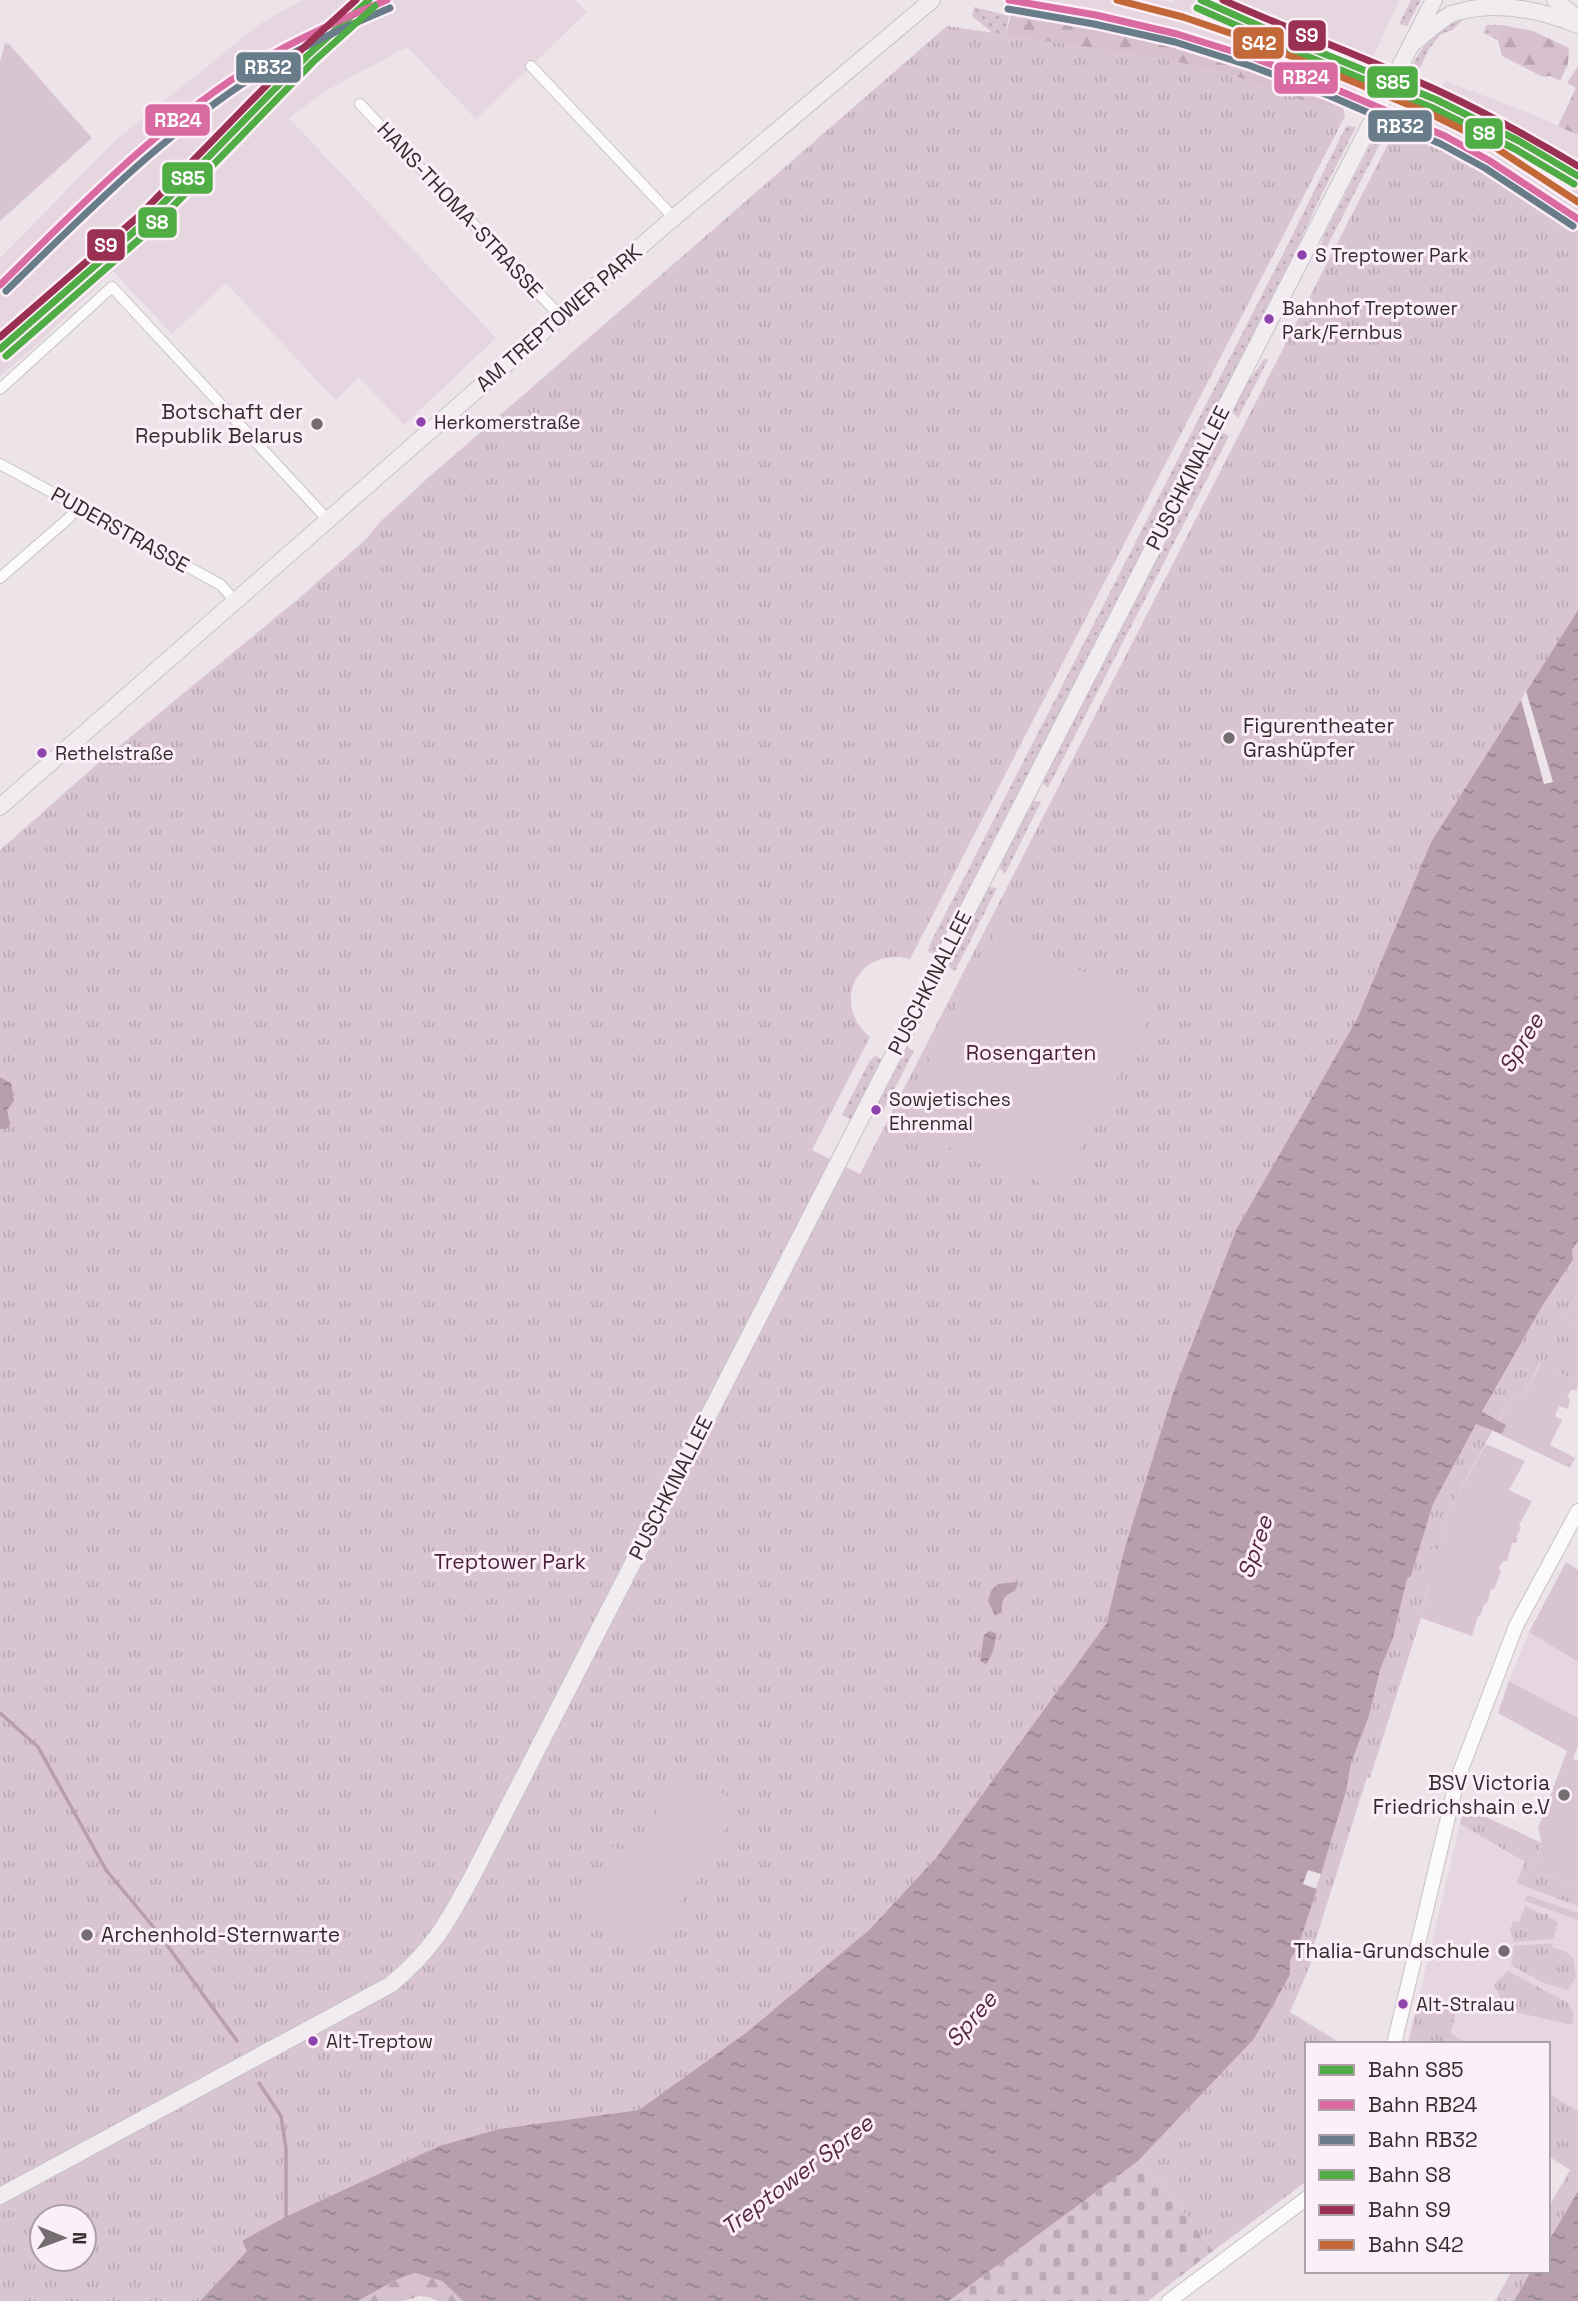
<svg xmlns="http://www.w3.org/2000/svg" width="1578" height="2301" viewBox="0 0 1578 2301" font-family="'Space Grotesk',sans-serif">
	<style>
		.built { fill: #e6d6df }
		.grass { fill: url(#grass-dots) }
		.forest { fill: url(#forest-firs) }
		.cemetery { fill: url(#cemetery-stones) }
		.park { fill: url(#park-tufts); fill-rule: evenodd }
		.garden { fill: #d9c5d1 }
		.water { fill: url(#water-ripples) }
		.pier { fill: #ece4e9 }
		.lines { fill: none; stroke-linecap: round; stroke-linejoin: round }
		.stream { stroke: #b89fae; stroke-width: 3.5 }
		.street-casing { stroke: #c7c1c5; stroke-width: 12 }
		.secondary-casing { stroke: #c7c1c5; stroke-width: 16 }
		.primary-casing { stroke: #c7c3c6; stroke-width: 18 }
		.street { stroke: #fcfbfc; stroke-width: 10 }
		.secondary { stroke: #fcfbfc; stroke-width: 14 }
		.primary { stroke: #f1ecef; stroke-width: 16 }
		.rail-1-casing { stroke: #fdeff7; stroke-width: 12 }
		.rail-2-casing { stroke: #fdeff7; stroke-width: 12 }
		.rail-3-casing { stroke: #fdeff7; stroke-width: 12 }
		.rail-4-casing { stroke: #fdeff7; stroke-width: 12 }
		.rail-5-casing { stroke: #fdeff7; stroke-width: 12 }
		.rail-6-casing { stroke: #fdeff7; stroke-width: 12 }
		.rail-1 { stroke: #50ad46; stroke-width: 7 }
		.rail-2 { stroke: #da6ba2; stroke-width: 7 }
		.rail-3 { stroke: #697c8a; stroke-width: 7 }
		.rail-4 { stroke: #50ad46; stroke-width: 7 }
		.rail-5 { stroke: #9a3052; stroke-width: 7 }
		.rail-6 { stroke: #c36939; stroke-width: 7 }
		.bus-dot { fill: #8e44ad; stroke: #fdeff7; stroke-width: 2.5 }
		.poi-dot { fill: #746d71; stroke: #fdeff7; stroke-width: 2.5 }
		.labels { text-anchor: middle; stroke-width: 6; stroke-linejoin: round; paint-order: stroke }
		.bus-label { font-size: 19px; fill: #332d30; stroke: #fdeff7; text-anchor: start }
		.street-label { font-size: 21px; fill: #332d30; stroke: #fdeff7 }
		.poi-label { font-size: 21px; fill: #332d30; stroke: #fdeff7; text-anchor: end }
		.park-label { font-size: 21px; fill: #491e3b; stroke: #fdeff7 }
		.water-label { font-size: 23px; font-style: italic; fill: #562946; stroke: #fdeff7 }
		.line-badge { stroke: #fdeff7; stroke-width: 2.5 }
		.badge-label { font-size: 19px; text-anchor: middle; font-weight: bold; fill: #fff }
	</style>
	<defs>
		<pattern id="grass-dots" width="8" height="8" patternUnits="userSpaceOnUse" patternTransform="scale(1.75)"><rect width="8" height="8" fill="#d9c5d1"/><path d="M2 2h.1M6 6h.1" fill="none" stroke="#bbaab4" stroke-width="1.8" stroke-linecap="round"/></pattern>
		<pattern id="forest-firs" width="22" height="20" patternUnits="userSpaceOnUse" patternTransform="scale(1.75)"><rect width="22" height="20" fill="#d7c1ce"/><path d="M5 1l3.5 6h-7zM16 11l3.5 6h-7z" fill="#b9a6b1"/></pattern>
		<pattern id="cemetery-stones" width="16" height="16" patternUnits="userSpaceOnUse" patternTransform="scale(1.75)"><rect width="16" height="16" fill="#d9c5d1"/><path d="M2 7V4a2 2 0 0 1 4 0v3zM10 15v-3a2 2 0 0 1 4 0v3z" fill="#bbaab4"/></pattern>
		<pattern id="park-tufts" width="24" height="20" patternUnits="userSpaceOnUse" patternTransform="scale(1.75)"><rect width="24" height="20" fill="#d9c5d1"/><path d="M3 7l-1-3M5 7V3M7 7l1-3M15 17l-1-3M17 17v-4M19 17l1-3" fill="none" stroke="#bbaab4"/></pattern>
		<pattern id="water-ripples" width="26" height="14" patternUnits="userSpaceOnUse" patternTransform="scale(1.75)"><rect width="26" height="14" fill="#b89fae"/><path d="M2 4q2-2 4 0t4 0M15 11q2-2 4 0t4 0" fill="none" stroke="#96828e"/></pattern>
	</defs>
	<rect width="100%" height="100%" fill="#ece4e9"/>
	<g class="built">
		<polygon points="303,0 575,0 587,12 476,119 407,47 329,89 289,118 496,338 404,425 359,377 335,400 226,283 172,334 113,271 33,348 0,376 0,258 117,139 261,23"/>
		<polygon points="1017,0 1159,0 1178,3 1173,0 1399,0 1353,102 1177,39 1097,21 1013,6"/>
		<polygon points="1445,81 1535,115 1578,135 1578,225 1468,155 1423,132"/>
		<polygon points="1529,1632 1578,1662 1578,1718 1509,1681"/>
		<polygon points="1460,1824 1525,1862 1516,1883 1578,1906 1578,2111 1548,2093 1548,2044 1467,2044 1451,2034 1419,1997"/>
	</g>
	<g class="grass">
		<polygon points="1411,0 1421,0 1407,26 1399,24"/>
		<polygon points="974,7 1009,16 1004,42 972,16"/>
		<path d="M1469 14 1452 30 1441 34 1429 49 1419 70 1411 67C1427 37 1439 29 1469 14Z"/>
		<polygon points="1487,25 1502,25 1498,40 1483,33"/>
		<polygon points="1346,126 1356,127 1319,200 1295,252 935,955 928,951 932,940 1286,248"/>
		<polygon points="1375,136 1381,142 1321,258 1318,255 1323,237"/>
		<polygon points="1265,358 1268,360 1238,418 1232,412 1245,386"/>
		<polygon points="1222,432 1229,436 1048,788 1042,782"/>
		<polygon points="1033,801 1041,802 1005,874 999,867"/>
		<polygon points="989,887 997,888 955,971 948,967"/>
		<polygon points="907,1047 914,1051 880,1117 873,1113"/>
		<polygon points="875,1056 882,1059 851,1120 842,1115 869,1062"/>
	</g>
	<g class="forest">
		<polygon points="1013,6 1097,21 1177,39 1343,99 1337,105 1327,105 1322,107 1004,42"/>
		<polygon points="1502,25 1533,31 1569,48 1568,64 1560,81 1550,76 1543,77 1502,56 1498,40"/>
		<polygon points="1578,66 1578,135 1558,126 1576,88 1567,83"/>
		<polygon points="415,2273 442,2281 463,2301 437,2301 428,2297 419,2296 405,2301 358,2301 396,2280"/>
	</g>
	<polygon class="cemetery" points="1138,2161 1166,2188 1213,2251 1148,2301 949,2301"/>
	<g class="park">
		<path d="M947 26 1161 58 1227 73 1322 107 1327 105H1337L1343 99 1347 100 1343 108 1345 116 910 959C859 946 829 1003 870 1037L812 1150 860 1174 1389 142 1404 124 1468 156 1578 225V610L1431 842 1357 1019 1236 1230 1173 1393 1125 1547 1106 1624 936 1858 869 1930 747 2032 639 2110 499 2129 439 2146 285 2217 242 2242 248 2250 200 2301H0V850L95 766 297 600 365 540 381 521 429 477ZM42 2217H84V2259H42Z"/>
		<path d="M1578 1241V1293L1564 1319 1578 1326V1382L1540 1363 1521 1399 1512 1395 1449 1510 1438 1551 1433 1548 1423 1581 1428 1582 1421 1618 1370 1778 1367 1777 1309 1961 1311 1963 1290 2012 1342 2044H1307V2181L1213 2251 1166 2188 1138 2161 1254 2039 1290 1975C1288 1964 1289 1958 1297 1950L1337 1821 1351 1763 1369 1716 1380 1670 1393 1638 1407 1579 1411 1576 1433 1504 1482 1413 1541 1308 1573 1261 1572 1250Z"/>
		<polygon points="1464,1807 1542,1843 1532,1870 1578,1887 1578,1906 1516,1883 1525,1862 1460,1824"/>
		<polygon points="1525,1906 1544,1915 1546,1913 1549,1915 1548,1917 1558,1922 1553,1939 1514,1942 1510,1930 1513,1921 1519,1922"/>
		<polygon points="1553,1943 1552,1947 1566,1952 1573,1958 1576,1977 1568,1990 1543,1983 1511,1965 1514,1946"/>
		<polygon points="1508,1971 1568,2003 1574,2014 1572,2025 1506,2010 1494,1984"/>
		<polygon points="1419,1997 1457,2006 1451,2033 1467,2044 1408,2043"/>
		<polygon points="1548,2093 1578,2111 1578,2191 1548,2242 1548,2208 1570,2170 1548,2156"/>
		<polygon points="1512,2271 1531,2271 1514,2301 1495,2301"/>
	</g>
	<g class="garden">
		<polygon points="5,43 9,44 92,138 0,221 0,62"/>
		<polygon points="999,927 1154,1009 1080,1148 1053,1191 1012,1167 1006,1177 897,1121"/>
		<polygon points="1578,1293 1578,1326 1564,1319"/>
		<polygon points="1541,1363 1578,1382 1577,1390 1571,1390 1567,1397 1570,1399 1568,1409 1559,1406 1555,1416 1562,1420 1550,1445 1575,1458 1570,1468 1493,1431 1512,1395 1521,1399"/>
		<polygon points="1486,1444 1525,1461 1509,1490 1532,1501 1519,1525 1521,1528 1516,1537 1518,1539 1516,1543 1512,1543 1507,1561 1503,1561 1499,1568 1501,1572 1494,1589 1491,1589 1487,1604 1485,1603 1480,1616 1478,1616 1472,1636 1421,1618 1428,1583 1422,1581 1432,1548 1438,1550 1449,1510"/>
		<polygon points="1566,1562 1578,1570 1578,1662 1529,1632"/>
		<polygon points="1509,1681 1578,1718 1578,1745 1573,1759 1578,1761 1578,1887 1532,1870 1542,1844 1538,1828 1567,1751 1498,1713"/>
		<polygon points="678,1778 738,1800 702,1875 641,1951 573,1909 609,1861 607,1855 613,1846 630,1856"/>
		<polygon points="1527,1895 1578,1913 1578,1920 1525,1901"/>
	</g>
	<g class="water">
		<path d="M1578 610V1241L1572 1250 1573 1260 1541 1308 1482 1412 1506 1425 1502 1434 1476 1424 1433 1504 1411 1576 1407 1579 1393 1638 1380 1670 1369 1716 1351 1763 1346 1791 1321 1874 1308 1870 1303 1884 1317 1889 1297 1950C1288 1959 1290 1964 1290 1975L1254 2039 1138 2161 949 2301H463L442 2281 415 2273 396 2280 358 2301H200L247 2251 242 2241 285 2217 439 2146 499 2129 639 2110 747 2032 869 1930 936 1858 1106 1624 1125 1547 1173 1393 1236 1230 1357 1019 1431 842Z"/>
		<polygon points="0,1077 11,1083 14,1101 7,1110 10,1124 6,1129 0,1129"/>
		<path d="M1018 1582 1015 1591C1004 1595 1001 1600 1002 1612L995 1616 988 1601 991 1591 998 1584Z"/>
		<path d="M989 1631 995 1633C996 1645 993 1654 986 1664L980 1661 984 1635Z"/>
		<polygon points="1578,2191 1578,2301 1514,2301 1531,2271 1548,2271 1548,2242"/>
	</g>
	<polygon class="pier" points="1526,691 1553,782 1544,784 1521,700"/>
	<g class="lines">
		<g class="stream">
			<polyline points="0,1713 38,1747 106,1870 156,1930 237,2041"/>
			<polyline points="259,2083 281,2116 286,2148 286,2220"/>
		</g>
		<g class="street-casing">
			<g id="street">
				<polyline points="531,66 674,218"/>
				<polyline points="360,104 561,317"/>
				<polyline points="0,389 112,287 328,520"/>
				<polyline points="0,464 221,585 235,601"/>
				<polyline points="0,578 70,517 76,507"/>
			</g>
		</g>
		<g class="secondary-casing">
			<g id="secondary">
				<polyline points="1394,2044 1457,1780 1516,1626 1578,1511"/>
				<polyline points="1169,2301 1307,2198"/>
			</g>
		</g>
		<g class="primary-casing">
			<g id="primary">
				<polyline points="1555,0 1578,19"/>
				<path d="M1416 41C1427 32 1438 22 1451 14 1493 0 1538 9 1578 25"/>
				<polyline points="0,807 664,226 932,0"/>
				<path d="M0 2196 390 1985C432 1951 448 1922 473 1875L1434 0"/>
			</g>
		</g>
		<use href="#street" class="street"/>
		<use href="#secondary" class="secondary"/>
		<use href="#primary" class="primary"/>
		<g class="rail-1-casing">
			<g id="rail-1">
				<polyline points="1201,0 1300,44 1437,100 1519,141 1578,176"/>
				<polyline points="0,349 145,222 307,56 369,0"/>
			</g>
		</g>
		<g class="rail-2-casing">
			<g id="rail-2">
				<polyline points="1009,0 1096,15 1177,34 1254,58 1333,88 1445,136 1490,161 1578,219"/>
				<path d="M0 285C85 201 171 112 276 52 312 32 349 16 387 0"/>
			</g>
		</g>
		<g class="rail-3-casing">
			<g id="rail-3">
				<polyline points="1008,9 1094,24 1175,42 1251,66 1330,96 1441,144 1485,168 1573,226"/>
				<path d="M6 291C91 208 176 121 279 61 315 40 352 24 390 8"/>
			</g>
		</g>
		<g class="rail-4-casing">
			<g id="rail-4">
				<polyline points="1197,8 1297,52 1433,108 1515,149 1574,184"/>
				<polyline points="6,356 151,229 313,62 375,6"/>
			</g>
		</g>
		<g class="rail-5-casing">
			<g id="rail-5">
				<path d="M1223 0C1295 32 1369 59 1441 92 1488 114 1533 139 1578 166"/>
				<polyline points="0,337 139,216 301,50 356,0"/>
			</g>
		</g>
		<g class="rail-6-casing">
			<polyline id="rail-6" points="1117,0 1183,17 1259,43 1431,114 1487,142 1578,202"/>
		</g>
		<use href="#rail-1" class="rail-1"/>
		<use href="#rail-2" class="rail-2"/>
		<use href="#rail-3" class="rail-3"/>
		<use href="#rail-4" class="rail-4"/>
		<use href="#rail-5" class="rail-5"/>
		<use href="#rail-6" class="rail-6"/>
	</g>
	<g class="bus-dot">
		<circle cx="1302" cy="255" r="6"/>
		<circle cx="1269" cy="319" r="6"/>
		<circle cx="421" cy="422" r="6"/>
		<circle cx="42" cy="753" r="6"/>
		<circle cx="876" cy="1110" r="6"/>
		<circle cx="1403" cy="2004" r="6"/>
		<circle cx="313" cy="2041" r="6"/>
	</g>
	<g class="poi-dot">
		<circle cx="317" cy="424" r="7"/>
		<circle cx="1229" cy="738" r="7"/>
		<circle cx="1564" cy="1795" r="7"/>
		<circle cx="87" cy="1935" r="7"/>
		<circle cx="1504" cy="1951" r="7"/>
	</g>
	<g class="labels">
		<g class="bus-label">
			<text x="1315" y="262">S Treptower Park</text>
			<text x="1282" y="315">Bahnhof Treptower<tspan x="1282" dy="24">Park/Fernbus</tspan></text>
			<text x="434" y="429">Herkomerstraße</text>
			<text x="55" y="760">Rethelstraße</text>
			<text x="889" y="1106">Sowjetisches<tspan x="889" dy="24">Ehrenmal</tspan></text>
			<text x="1416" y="2011">Alt-Stralau</text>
			<text x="326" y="2048">Alt-Treptow</text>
		</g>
		<g class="street-label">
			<text transform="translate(460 210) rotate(47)" y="7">HANS-THOMA-STRASSE</text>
			<text transform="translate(559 318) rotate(-41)" y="7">AM TREPTOWER PARK</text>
			<text transform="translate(1188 478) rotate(-63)" y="7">PUSCHKINALLEE</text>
			<text transform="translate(120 530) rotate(29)" y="7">PUDERSTRASSE</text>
			<text transform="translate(930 983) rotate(-63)" y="7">PUSCHKINALLEE</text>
			<text transform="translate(671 1488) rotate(-63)" y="7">PUSCHKINALLEE</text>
		</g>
		<g class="poi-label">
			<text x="303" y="419">Botschaft der<tspan x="303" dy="24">Republik Belarus</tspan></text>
			<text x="1243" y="733" text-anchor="start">Figurentheater<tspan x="1243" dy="24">Grashüpfer</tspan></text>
			<text x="1550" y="1790">BSV Victoria<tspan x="1550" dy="24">Friedrichshain e.V</tspan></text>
			<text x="101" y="1942" text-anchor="start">Archenhold-Sternwarte</text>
			<text x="1490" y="1958">Thalia-Grundschule</text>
		</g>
		<g class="park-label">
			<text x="1031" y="1060">Rosengarten</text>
			<text x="510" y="1569">Treptower Park</text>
		</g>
		<g class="water-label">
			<text transform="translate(1521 1043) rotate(-59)" y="8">Spree</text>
			<text transform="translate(1255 1547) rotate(-71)" y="8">Spree</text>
			<text transform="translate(971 2019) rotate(-49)" y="8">Spree</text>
			<text transform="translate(797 2175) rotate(-37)" y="8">Treptower Spree</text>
		</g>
	</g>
	<g class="line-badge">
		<rect x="1287" y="19" width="40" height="33" rx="7" fill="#9a3052"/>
		<rect x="1232" y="26" width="53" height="34" rx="7" fill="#c36939"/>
		<rect x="235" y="51" width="67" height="33" rx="7" fill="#697c8a"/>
		<rect x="1273" y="61" width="66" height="34" rx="7" fill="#da6ba2"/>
		<rect x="1366" y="65" width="53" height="34" rx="7" fill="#50ad46"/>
		<rect x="144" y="103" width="67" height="34" rx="7" fill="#da6ba2"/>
		<rect x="1367" y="109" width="66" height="34" rx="7" fill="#697c8a"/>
		<rect x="1464" y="117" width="40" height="33" rx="7" fill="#50ad46"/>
		<rect x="161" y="161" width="53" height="34" rx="7" fill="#50ad46"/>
		<rect x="137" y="206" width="41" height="33" rx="7" fill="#50ad46"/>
		<rect x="86" y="228" width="40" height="34" rx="7" fill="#9a3052"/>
	</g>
	<g class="badge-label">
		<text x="1307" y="42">S9</text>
		<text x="1259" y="50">S42</text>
		<text x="268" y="74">RB32</text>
		<text x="1306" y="84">RB24</text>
		<text x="1393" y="89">S85</text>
		<text x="178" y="127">RB24</text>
		<text x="1400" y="133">RB32</text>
		<text x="1484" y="140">S8</text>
		<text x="188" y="185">S85</text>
		<text x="157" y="229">S8</text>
		<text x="106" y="252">S9</text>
	</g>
	<rect x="1305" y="2042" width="245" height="231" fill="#fdeff7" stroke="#aca1a7" stroke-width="2"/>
	<rect x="1319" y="2065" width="35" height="10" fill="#50ad46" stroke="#aca1a7" stroke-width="2"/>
	<text x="1368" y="2077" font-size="21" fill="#332d30">Bahn S85</text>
	<rect x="1319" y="2100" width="35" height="10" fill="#da6ba2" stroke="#aca1a7" stroke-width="2"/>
	<text x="1368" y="2112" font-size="21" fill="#332d30">Bahn RB24</text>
	<rect x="1319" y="2135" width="35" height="10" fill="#697c8a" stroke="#aca1a7" stroke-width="2"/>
	<text x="1368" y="2147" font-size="21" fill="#332d30">Bahn RB32</text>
	<rect x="1319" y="2170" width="35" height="10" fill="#50ad46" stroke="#aca1a7" stroke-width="2"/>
	<text x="1368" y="2182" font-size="21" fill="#332d30">Bahn S8</text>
	<rect x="1319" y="2205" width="35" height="10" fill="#9a3052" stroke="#aca1a7" stroke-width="2"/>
	<text x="1368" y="2217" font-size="21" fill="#332d30">Bahn S9</text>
	<rect x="1319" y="2240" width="35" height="10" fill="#c36939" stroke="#aca1a7" stroke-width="2"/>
	<text x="1368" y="2252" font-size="21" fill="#332d30">Bahn S42</text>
	<g transform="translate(63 2238) rotate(91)"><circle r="33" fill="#fdeff7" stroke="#aca1a7" stroke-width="2"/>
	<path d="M0-5L12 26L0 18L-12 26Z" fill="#746d71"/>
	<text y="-10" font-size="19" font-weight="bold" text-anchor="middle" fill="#332d30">N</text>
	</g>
</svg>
